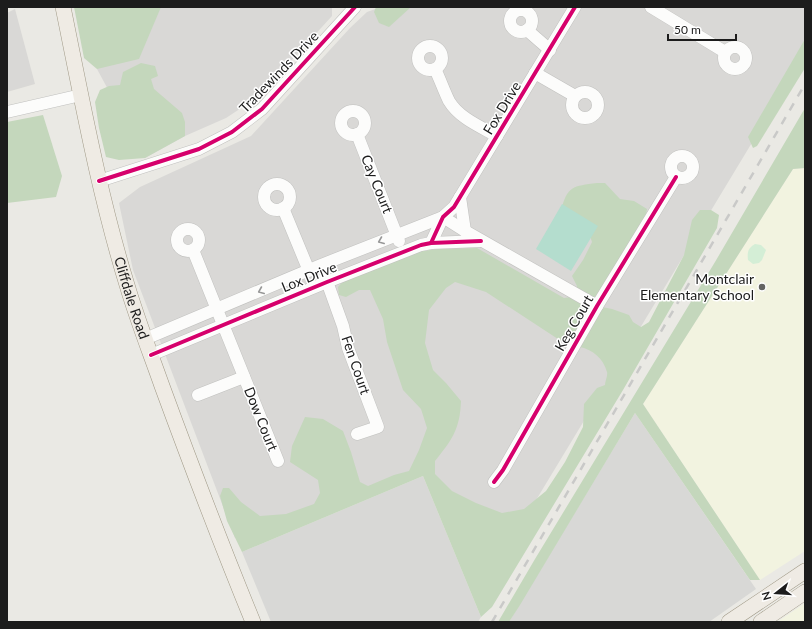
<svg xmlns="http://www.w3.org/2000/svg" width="812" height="629" viewBox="0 0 812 629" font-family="Lato,sans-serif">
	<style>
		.residential { fill: #d9d8d6 }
		.education { fill: #f2f3e0 }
		.religious { fill: #d8d8d6 }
		.forest { fill: #c4d7bc }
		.park { fill: #d4eed6 }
		.pitch { fill: #b4ddce }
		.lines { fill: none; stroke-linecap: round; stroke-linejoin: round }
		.minor-casing { stroke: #c1c1bf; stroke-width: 13 }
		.major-casing { stroke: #9e9784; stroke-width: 16 }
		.minor { stroke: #fcfcfb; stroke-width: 12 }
		.major { stroke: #efebe4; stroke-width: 15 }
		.rail { stroke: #c9c9c8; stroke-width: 2.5; stroke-dasharray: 8 8; stroke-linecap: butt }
		.cycleway-casing { stroke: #fff; stroke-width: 6 }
		.cycleway { stroke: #d6006c; stroke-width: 4 }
		.oneway { stroke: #979797 }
		.poi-dot { fill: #646462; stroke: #fff; stroke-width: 1.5 }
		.labels { text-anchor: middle; stroke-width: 3; stroke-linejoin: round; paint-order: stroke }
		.street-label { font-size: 14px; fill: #1c1c1c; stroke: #fff }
		.poi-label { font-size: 14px; fill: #1c1c1c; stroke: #fff; text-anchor: end }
	</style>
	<rect width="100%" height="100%" fill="#eae9e4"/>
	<g class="residential">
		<polygon points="96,7 332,7 332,16 258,97 226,118 185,136 145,158 97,69"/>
		<polygon points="381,7 805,7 805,55 495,568 425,467 235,538 133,270 119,203 140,187 251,136 350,28 367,12"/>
		<polygon points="15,9 35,84 7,92 7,13"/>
	</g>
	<g class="education">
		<polygon points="804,168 805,168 805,551 760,580 643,404 793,169"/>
		<polygon points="805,603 805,622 777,622"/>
	</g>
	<g class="religious">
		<polygon points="635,413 756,589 709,622 509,622"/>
		<polygon points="423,476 481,617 478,622 271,622 242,552"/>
	</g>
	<g class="forest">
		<polygon points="74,7 161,7 139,59 97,69 84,58"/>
		<polygon points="376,7 411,7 389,27 379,23 374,12"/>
		<polygon points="805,39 805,68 757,146 753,148 748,137"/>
		<polygon points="141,63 155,66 158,76 151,79 154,89 182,113 185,122 185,136 145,158 119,160 106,157 99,128 95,102 100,90 109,86 120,85 123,72"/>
		<polygon points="805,108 805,168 793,169 643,404 760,580 750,580 635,413 520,605 509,622 498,622 535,559 715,262"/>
		<polygon points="43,115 62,176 56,197 7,203 7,122"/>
		<path d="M597 183H605L620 199 634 201 647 209 646 215 582 325 572 338 561 341 486 292 455 282 446 288 429 310 425 343 433 370 446 383 461 401C460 429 452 440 435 461V474L452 491 476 503 502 513 524 509 546 491 565 462 583 427 584 404 597 388 605 385C605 381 608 376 607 372 603 358 593 350 580 347L602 307 612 309 629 315 633 322 641 327 649 322 684 255 692 220 700 210H711L719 215 717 228 623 390 492 607 481 617 423 476 242 552 227 521 220 496 223 488H229L241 502 260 516 286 514 314 504 320 493 318 480 290 462 292 446 305 417 323 419 343 431 351 452 360 482 368 486 394 475 409 471 419 450 427 428 421 409 403 390 387 342 383 319 370 290H359L346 297 339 295 338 287 346 278 415 252 438 249 477 248 564 298 571 297 577 286 572 276 583 260 592 242 588 230 561 211C567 186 573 186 597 183Z"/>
	</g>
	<path class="park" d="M755 244 761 245 766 250 762 260 759 263 753 264 748 260C747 252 748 248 755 244Z"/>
	<polygon class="pitch" points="562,204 598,226 571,271 536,249"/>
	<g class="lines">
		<g class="minor-casing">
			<g id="minor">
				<polyline points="651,7 725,52"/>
				<circle cx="521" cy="21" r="11"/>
				<polyline points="527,30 550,50"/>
				<circle cx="430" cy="58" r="12"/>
				<circle cx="735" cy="58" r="11"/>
				<path d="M435 69C440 79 444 91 449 101 459 118 481 127 497 136"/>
				<polyline points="535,73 575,96"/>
				<circle cx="585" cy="105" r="13"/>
				<circle cx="353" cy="123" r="12"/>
				<polyline points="7,112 81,95"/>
				<polyline points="357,134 399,241"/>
				<circle cx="682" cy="167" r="11"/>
				<polyline points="99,181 199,149 232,132 262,109 355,7"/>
				<circle cx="277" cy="197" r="13"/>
				<polyline points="460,197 465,231"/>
				<polyline points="283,208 309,271"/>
				<polyline points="443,217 465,231 597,306"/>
				<circle cx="188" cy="240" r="11"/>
				<polyline points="431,243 443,217 454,207 575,7"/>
				<polyline points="193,250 278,461"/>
				<polyline points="325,276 343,326 348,348 378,427 357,434"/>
				<polyline points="145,339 321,265 443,217"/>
				<polyline points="151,355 327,282 421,245 431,243 481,241"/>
				<polyline points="198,395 244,377"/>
				<polyline points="494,482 503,470 597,306 676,177"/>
			</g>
		</g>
		<g class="major-casing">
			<g id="major">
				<path id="s1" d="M63 7C82 100 99 194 127 285 137 319 150 352 162 386 191 465 221 544 253 622"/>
				<polyline points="729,622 805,571"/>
				<polyline points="761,622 805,592"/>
			</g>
		</g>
		<use href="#minor" class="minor"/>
		<use href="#major" class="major"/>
		<polyline class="rail" points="492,622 805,84"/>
		<g class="cycleway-casing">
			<g id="cycleway">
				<polyline points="99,181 199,149 232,132 262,109 355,7"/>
				<polyline points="431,243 443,217 454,207 575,7"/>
				<polyline points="151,355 327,282 421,245 431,243 481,241"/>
				<polyline points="494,482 503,470 597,306 676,177"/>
			</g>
		</g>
		<use href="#cycleway" class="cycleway"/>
	</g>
	<defs><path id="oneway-chevron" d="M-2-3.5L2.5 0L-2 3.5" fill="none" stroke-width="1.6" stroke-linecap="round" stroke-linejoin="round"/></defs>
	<g class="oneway">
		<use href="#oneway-chevron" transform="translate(381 241) rotate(158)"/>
		<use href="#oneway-chevron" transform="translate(261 291) rotate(157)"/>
	</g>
	<circle class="poi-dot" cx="762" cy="287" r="4"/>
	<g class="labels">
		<g class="street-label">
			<text transform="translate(279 72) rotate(-46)" y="5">Tradewinds Drive</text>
			<text transform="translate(502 108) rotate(-59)" y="5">Fox Drive</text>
			<text transform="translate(377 184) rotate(68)" y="5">Cay Court</text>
			<text transform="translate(309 277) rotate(-22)" y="5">Lox Drive</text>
			<text dy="5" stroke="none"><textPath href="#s1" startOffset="299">Cliffdale Road</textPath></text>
			<text transform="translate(574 323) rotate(-60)" y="5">Keg Court</text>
			<text transform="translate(356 365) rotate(71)" y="5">Fen Court</text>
			<text transform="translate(261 419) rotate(68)" y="5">Dow Court</text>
		</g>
		<g class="poi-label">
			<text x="754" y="284">Montclair<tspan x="754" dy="16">Elementary School</tspan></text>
		</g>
	</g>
	<rect width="812" height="629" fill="none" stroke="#1c1c1c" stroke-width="16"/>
	<g transform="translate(776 593) rotate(253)" stroke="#ffffff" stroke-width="3" paint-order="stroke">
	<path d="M0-3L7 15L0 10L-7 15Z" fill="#1c1c1c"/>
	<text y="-6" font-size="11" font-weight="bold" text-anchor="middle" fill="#1c1c1c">N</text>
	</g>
	<path d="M668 34v6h68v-6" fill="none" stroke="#1c1c1c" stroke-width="2"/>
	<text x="674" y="34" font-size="12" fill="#1c1c1c" stroke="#ffffff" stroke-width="3" paint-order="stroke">50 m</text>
</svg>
